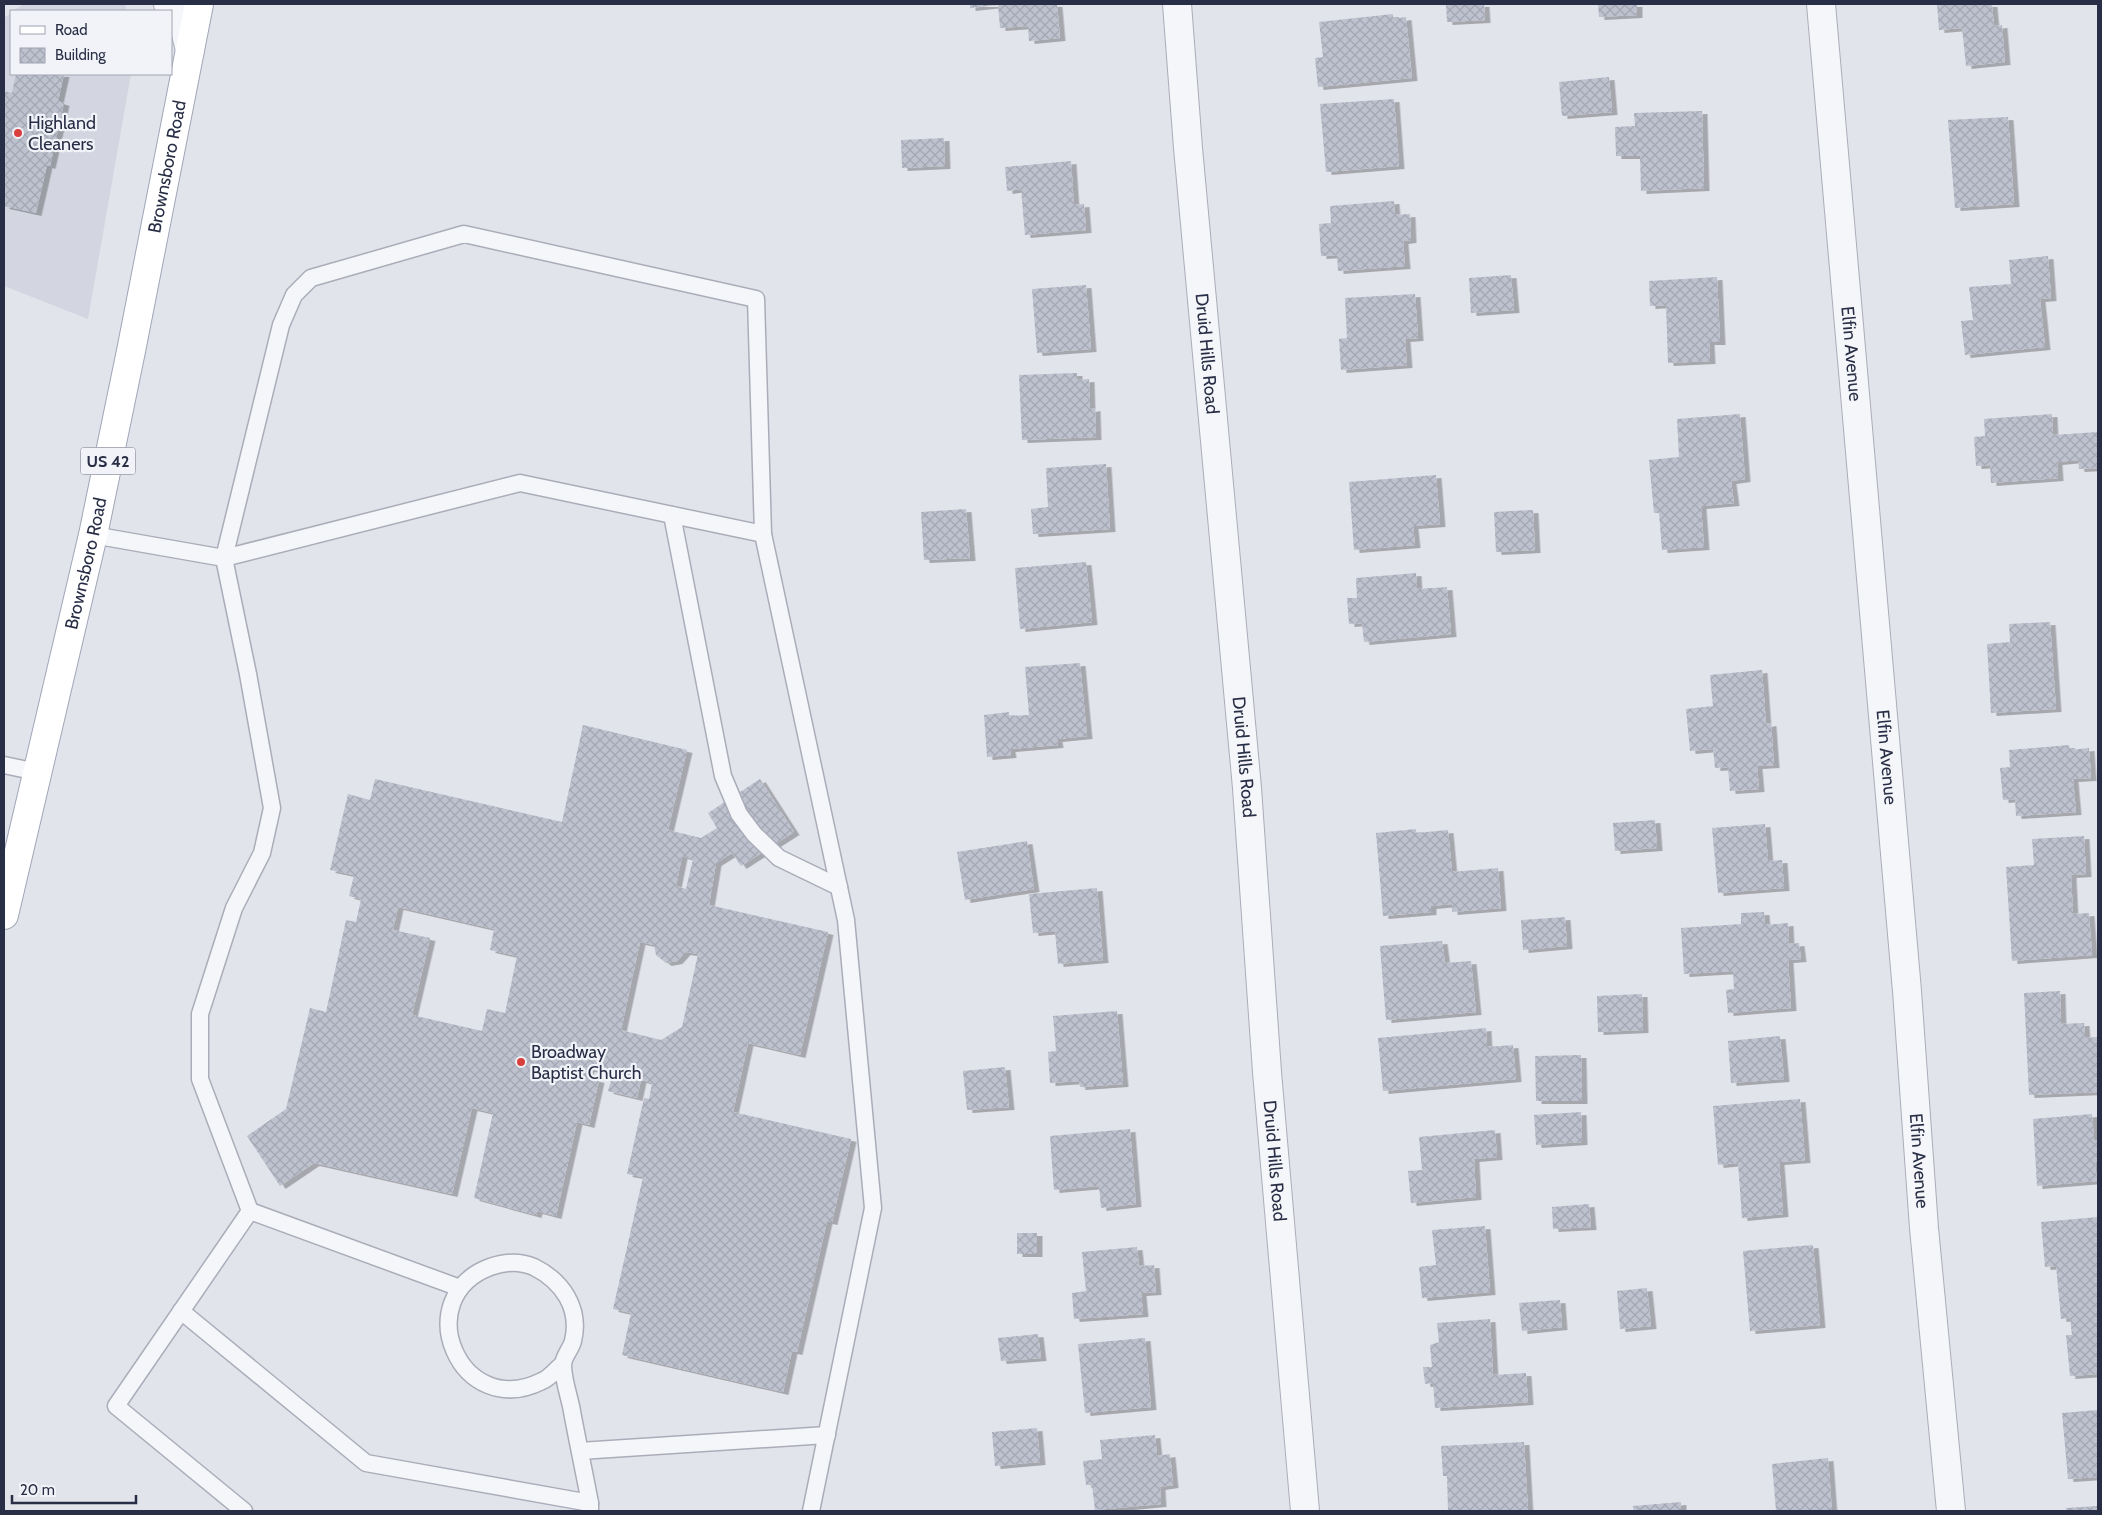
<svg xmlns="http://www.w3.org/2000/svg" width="2102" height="1515" viewBox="0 0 2102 1515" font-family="Cabin,sans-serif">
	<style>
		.built { fill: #d3d6e0 }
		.building { fill: url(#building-cross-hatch); fill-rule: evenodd; filter: url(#shadow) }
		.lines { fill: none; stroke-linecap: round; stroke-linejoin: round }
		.service-casing { stroke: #aaadb9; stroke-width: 19 }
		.minor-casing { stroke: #aaadb9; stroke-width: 30 }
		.primary-casing { stroke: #a0a6b8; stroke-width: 30 }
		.service { stroke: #f5f6f9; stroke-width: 16 }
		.minor { stroke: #f5f6f9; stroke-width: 28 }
		.primary { stroke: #fff; stroke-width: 28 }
		.poi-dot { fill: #d93f3d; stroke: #f1f3f8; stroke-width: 2 }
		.labels { text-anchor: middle; stroke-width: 4.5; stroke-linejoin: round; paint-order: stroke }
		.shield { fill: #f1f3f8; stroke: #64697b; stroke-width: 1 }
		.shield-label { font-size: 16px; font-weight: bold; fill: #282e45 }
		.poi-label { font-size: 18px; fill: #282e45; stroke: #f1f3f8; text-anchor: start }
		.street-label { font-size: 18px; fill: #282e45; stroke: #f1f3f8 }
	</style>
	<defs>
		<pattern id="building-cross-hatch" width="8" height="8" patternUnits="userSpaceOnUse" patternTransform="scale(1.25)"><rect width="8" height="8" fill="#bec2cf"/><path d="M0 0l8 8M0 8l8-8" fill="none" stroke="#a3a7b3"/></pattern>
		<filter id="shadow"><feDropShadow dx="5.5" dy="3" stdDeviation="0" flood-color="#0004"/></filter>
	</defs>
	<rect width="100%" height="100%" fill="#e2e4eb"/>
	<g class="built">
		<polygon points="24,4 123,4 126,6 126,11 13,11"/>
		<polygon points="11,13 11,74 131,74 88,319 4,286 4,18"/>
	</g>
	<g class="building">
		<polygon points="970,4 1057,4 1060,38 1029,41 1028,26 1000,28 998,5 970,8"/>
		<polygon points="1446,4 1484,4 1485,20 1447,22"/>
		<polygon points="1598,4 1637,4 1637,15 1599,17"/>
		<polygon points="1937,4 1992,4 1994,26 2002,25 2005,62 1966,66 1962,28 1939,30"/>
		<polygon points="1393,14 1393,19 1406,17 1412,78 1318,87 1315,58 1323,57 1319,22"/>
		<polygon points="16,74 64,74 58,101 64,103 50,166 47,165 36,213 4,206 4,91 12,93"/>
		<polygon points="1609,77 1612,112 1562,116 1559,82"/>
		<polygon points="1394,99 1399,166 1326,172 1320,104"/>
		<polygon points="1702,111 1704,188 1641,191 1640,156 1616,156 1615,127 1635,126 1634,113"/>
		<polygon points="2008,117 2014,204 1955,208 1948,120"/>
		<polygon points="944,138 945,166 902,168 901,140"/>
		<polygon points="1071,161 1074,205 1084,204 1086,230 1025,235 1021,189 1007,191 1005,167"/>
		<polygon points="1394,201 1395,215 1410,214 1411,240 1403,241 1405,266 1338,271 1337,255 1321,256 1319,224 1331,223 1330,206"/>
		<polygon points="2048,256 2051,298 2040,299 2045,347 1965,355 1961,321 1973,320 1969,287 2011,284 2009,260"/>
		<polygon points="1511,275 1514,310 1471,313 1469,278"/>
		<polygon points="1717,277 1720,342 1709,342 1710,361 1668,363 1666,305 1650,306 1649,281"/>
		<polygon points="1086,285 1091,349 1037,353 1032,289"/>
		<polygon points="1415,294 1418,338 1405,339 1407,365 1341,370 1339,339 1347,338 1345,298"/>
		<polygon points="1077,373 1077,380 1089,379 1090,409 1095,408 1096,437 1022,440 1019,375"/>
		<polygon points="1740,414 1745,479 1731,481 1734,503 1701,506 1704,547 1662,550 1659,513 1654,513 1649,460 1679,457 1677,419"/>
		<polygon points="2052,414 2053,435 2098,432 2098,468 2079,469 2078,460 2057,462 2058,478 1991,483 1990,465 1976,466 1974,437 1985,436 1984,419"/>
		<polygon points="1106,464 1110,529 1033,534 1031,509 1048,507 1046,468"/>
		<polygon points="1436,475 1440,524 1413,526 1415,545 1354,550 1349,482"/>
		<polygon points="966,509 970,558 924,560 921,512"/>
		<polygon points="1533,510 1535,550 1496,552 1494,512"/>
		<polygon points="1086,562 1092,622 1020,629 1015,568"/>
		<polygon points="1416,573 1417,589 1447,587 1451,634 1364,642 1362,623 1349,624 1347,598 1357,598 1356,578"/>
		<polygon points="2050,622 2056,709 1991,713 1987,644 2010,642 2009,624"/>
		<polygon points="1080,663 1087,736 1057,739 1058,745 1010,749 1011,755 987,757 984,715 1009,712 1009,716 1029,715 1025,667"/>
		<polygon points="1762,670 1766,724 1771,723 1774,765 1757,766 1759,789 1730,791 1728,767 1715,768 1713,749 1690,751 1686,709 1713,706 1710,675"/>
		<path d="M583 725 687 750 668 830 701 838 717 828 708 813 760 779 794 832 741 866 732 853 716 863 709 905 828 932 800 1055 748 1043 733 1112 851 1139 832 1222 827 1221 797 1352 792 1351 783 1392 622 1355 631 1313 613 1309 643 1177 627 1174 644 1098 649 1099 652 1083 641 1080 637 1098 608 1091 613 1074 589 1069 587 1077 599 1080 589 1125 577 1122 556 1216 537 1211 536 1215 474 1198 493 1113 472 1108 452 1194 314 1163 280 1186 247 1136 286 1109 310 1008 326 1012 346 920 356 922 361 899 349 896 354 875 330 870 348 794 370 800 375 779 562 822ZM682 856 693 859 686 889 676 886ZM398 907 494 929 490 950 517 956 505 1013 487 1009 482 1031 412 1015 430 938 393 930ZM640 942 654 945 656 955 666 963 677 961 685 952 698 954 682 1027 661 1040 621 1030Z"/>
		<polygon points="2069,745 2070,750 2089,748 2091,778 2073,779 2076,812 2016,816 2015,799 2003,800 2000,768 2010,767 2009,750"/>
		<polygon points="1655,820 1657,848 1615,851 1613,823"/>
		<polygon points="1765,824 1768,861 1782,860 1784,888 1718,893 1712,828"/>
		<polygon points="1416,829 1416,833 1448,830 1452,872 1498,868 1501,908 1452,912 1452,904 1431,906 1431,912 1383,916 1376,833"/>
		<polygon points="2084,836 2086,874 2071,875 2073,914 2089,913 2092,955 2012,961 2006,867 2034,865 2032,839"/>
		<polygon points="1027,841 1034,889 965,900 957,852"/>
		<polygon points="1097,888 1103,960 1058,964 1055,931 1033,933 1029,894"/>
		<polygon points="1764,912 1765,925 1788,923 1789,944 1799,943 1801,959 1788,960 1791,1008 1728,1013 1726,990 1734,989 1733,971 1684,974 1681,928 1741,924 1741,913"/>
		<polygon points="1565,917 1567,946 1523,950 1521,920"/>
		<polygon points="1442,941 1445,963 1471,961 1476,1012 1386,1020 1380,946"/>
		<polygon points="2060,991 2061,1024 2084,1023 2085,1038 2098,1037 2098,1092 2029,1095 2024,993"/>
		<polygon points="1642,994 1643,1030 1598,1032 1597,996"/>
		<polygon points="1117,1011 1123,1084 1080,1087 1079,1081 1050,1083 1048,1052 1056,1051 1053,1016"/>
		<polygon points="1486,1028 1487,1047 1513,1045 1516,1079 1383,1091 1378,1038"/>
		<polygon points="1780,1036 1784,1079 1731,1083 1728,1041"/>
		<polygon points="1581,1055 1582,1101 1536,1101 1535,1056"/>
		<polygon points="1005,1067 1009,1107 967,1110 963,1071"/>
		<polygon points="1800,1099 1805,1160 1779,1162 1783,1214 1742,1218 1738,1163 1718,1165 1713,1106"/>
		<polygon points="1581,1112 1582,1142 1536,1145 1534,1115"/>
		<polygon points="2092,1114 2094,1140 2098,1140 2098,1162 2095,1162 2097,1181 2037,1186 2033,1119"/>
		<polygon points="1130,1129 1136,1204 1101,1208 1099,1186 1054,1190 1050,1136"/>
		<polygon points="1495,1130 1497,1157 1474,1159 1476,1197 1411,1203 1408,1171 1422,1170 1419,1137"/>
		<polygon points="1589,1204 1591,1227 1553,1229 1552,1207"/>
		<polygon points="2098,1217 2098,1374 2070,1376 2066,1335 2072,1335 2070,1318 2061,1319 2056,1266 2045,1267 2041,1222"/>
		<polygon points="1485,1226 1490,1292 1422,1298 1419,1267 1436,1265 1432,1230"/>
		<rect x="1017" y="1233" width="20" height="21"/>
		<polygon points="1813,1245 1820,1325 1750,1331 1743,1251"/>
		<polygon points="1137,1247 1139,1266 1154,1265 1156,1292 1141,1293 1143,1314 1074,1319 1072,1293 1086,1291 1082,1252"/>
		<polygon points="1647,1288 1651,1326 1620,1329 1617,1291"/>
		<polygon points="1560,1300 1562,1327 1522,1331 1519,1303"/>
		<polygon points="1490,1319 1493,1375 1526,1373 1528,1402 1435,1408 1433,1383 1425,1384 1423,1367 1432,1367 1430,1345 1439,1342 1437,1323"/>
		<polygon points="1038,1334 1041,1358 1001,1361 998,1338"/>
		<polygon points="1145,1338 1151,1407 1085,1413 1078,1344"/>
		<polygon points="2098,1410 2098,1477 2068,1479 2062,1413"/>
		<polygon points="1037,1428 1040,1462 995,1466 992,1432"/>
		<polygon points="1155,1435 1157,1456 1170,1454 1173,1485 1160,1487 1161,1504 1095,1510 1092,1485 1086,1485 1083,1461 1102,1459 1100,1440"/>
		<polygon points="1524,1442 1528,1511 1448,1511 1447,1476 1443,1476 1441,1446"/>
		<polygon points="1828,1458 1832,1511 1776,1511 1772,1464"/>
		<polygon points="1681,1502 1681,1511 1634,1511 1633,1506"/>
		<polygon points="2098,1506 2098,1511 2066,1511 2066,1508"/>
	</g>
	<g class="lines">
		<g class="service-casing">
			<g id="service">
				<polyline points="672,515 723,776 739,814 754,834 779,858 839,887"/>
				<polyline points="93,535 224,558 520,483 763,534"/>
				<polyline points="4,765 37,772"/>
				<polyline points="250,1211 460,1288"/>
				<polyline points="181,1311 366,1463 590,1503 590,1511"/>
				<path d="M563 1364C556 1369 550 1378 542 1381 460 1422 408 1298 490 1267 504 1262 520 1261 534 1267 562 1281 581 1308 573 1341 571 1349 563 1357 563 1365 563 1378 568 1393 571 1406 577 1439 584 1471 590 1503"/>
				<polyline points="580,1451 827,1435"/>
				<polyline points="244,1511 116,1406 250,1211 200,1079 200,1014 234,908 262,853 272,808 248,674 224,558 281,325 294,295 311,278 464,234 756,299 763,534 846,920 873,1208 811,1511"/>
			</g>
		</g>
		<g class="minor-casing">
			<g id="minor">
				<polyline points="168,4 182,18 190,50"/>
				<path id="s1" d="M1177 4 1188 148 1247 788 1267 1072 1305 1511"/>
				<path id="s2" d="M1821 4 1907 991 1924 1228 1951 1511"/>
			</g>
		</g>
		<g class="primary-casing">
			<g id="primary">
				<path id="s3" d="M4 915 93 535 131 351 199 4"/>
			</g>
		</g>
		<use href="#service" class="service"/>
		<use href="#minor" class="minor"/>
		<use href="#primary" class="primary"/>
	</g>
	<g class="poi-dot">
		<circle cx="18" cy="133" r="5"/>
		<circle cx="521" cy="1062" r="5"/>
	</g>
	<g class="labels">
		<rect class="shield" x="80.5" y="447.5" width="55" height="27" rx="4"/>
		<g class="shield-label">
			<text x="108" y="467">US 42</text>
		</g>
		<g class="poi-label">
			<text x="28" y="129">Highland<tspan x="28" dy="21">Cleaners</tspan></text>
			<text x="531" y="1058">Broadway<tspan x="531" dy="21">Baptist Church</tspan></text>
		</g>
		<g class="street-label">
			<text dy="6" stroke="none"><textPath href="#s3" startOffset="766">Brownsboro Road</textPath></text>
			<text dy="6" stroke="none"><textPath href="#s1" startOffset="351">Druid Hills Road</textPath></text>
			<text dy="6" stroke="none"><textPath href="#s2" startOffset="351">Elfin Avenue</textPath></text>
			<text dy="6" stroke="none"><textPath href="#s3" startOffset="361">Brownsboro Road</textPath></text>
			<text dy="6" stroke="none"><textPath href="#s1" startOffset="756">Druid Hills Road</textPath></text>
			<text dy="6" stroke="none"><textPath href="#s2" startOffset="756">Elfin Avenue</textPath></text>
			<text dy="6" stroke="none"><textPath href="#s1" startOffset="1161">Druid Hills Road</textPath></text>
			<text dy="6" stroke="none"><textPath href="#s2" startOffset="1161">Elfin Avenue</textPath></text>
		</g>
	</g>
	<rect width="2102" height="1515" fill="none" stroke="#282e45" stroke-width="10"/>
	<rect x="10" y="10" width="162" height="65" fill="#f1f3f8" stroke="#a1a4b0"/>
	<rect x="20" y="26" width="25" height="8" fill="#ffffff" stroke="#a1a4b0"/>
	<text x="55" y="35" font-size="15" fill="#282e45">Road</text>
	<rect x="20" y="48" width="25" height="15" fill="url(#building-cross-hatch)" stroke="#a1a4b0"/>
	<text x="55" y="60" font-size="15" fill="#282e45">Building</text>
	<path d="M12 1495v8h124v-8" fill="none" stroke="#282e45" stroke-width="2.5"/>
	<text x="20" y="1495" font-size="15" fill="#282e45" stroke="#f1f3f8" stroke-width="4" paint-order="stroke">20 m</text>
</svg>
